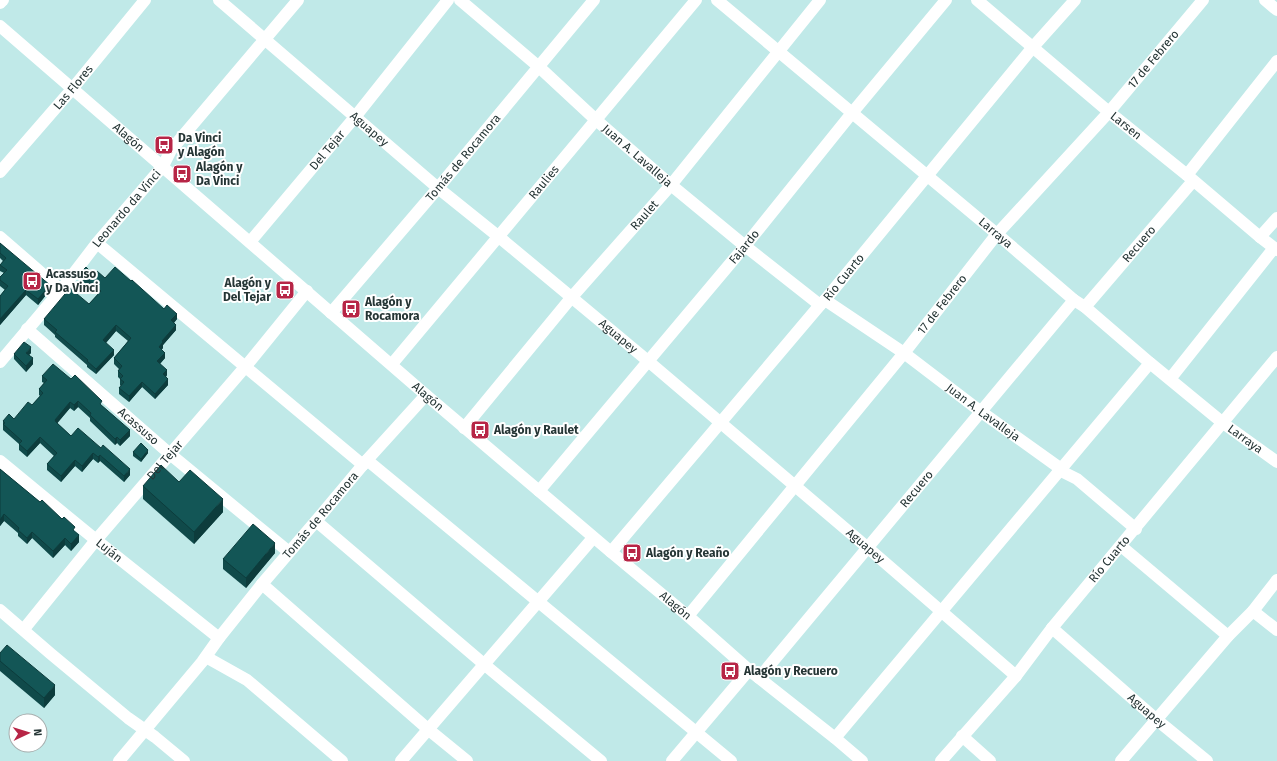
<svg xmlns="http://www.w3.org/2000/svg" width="1277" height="761" viewBox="0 0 1277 761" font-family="'Fira Sans',sans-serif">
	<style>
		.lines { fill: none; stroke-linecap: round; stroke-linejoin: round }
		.minor { stroke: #fff; stroke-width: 12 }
		.wall { fill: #104a4a }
		.shaded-wall { fill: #0d3c3c }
		.building { fill: #135656; stroke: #0d3c3c }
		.labels { text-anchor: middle; stroke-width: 4; stroke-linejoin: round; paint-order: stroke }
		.street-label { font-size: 12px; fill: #253535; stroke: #fff }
		.poi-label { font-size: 12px; font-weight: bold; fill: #253535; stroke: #fff; text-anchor: start }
	</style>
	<rect width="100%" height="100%" fill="#c0e9e8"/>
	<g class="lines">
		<g class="minor">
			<path id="s1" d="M219 0 438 188 499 237 648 361 868 548 1016 676"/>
			<path id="s2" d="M460 0 539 67 595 119 671 185 745 246 820 305"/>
			<path id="s3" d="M717 0 997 234 1074 300 1085 307 1150 363 1223 423 1277 462"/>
			<path id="s4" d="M977 0 1109 112 1187 175 1260 237 1277 250"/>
			<polyline points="1265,0 1277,10"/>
			<polyline points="0,3 3,0"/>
			<path id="s5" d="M0 26 426 395 611 552 688 616 749 670 835 738 862 761"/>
			<path id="s6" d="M0 172 73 88 145 0"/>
			<polyline points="1187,175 1277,61"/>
			<polyline points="0,237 61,290"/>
			<polyline points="1260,237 1277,218"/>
			<path id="s7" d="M250 242 355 117 448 0"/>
			<polyline points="97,243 363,465"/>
			<path id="s8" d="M825 300 904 353 980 411 1057 466 1059 470 1077 479 1136 529"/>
			<path id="s9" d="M1085 307 1193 181"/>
			<path id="s10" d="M331 313 438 188 594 0"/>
			<path id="s11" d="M27 329 170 454 289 552"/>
			<path id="s12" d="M0 362 61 290 97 243 163 166 171 150 298 0"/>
			<path id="s13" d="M392 364C494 243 594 121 696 0"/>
			<polyline points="1170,379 1274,248"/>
			<path id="s14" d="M464 428 571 298 671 185 820 0"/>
			<polyline points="367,460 731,761"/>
			<path id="s15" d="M0 461 96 540 219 638"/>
			<path id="s16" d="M539 491 745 246 852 113 946 0"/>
			<polyline points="316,521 485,665 601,761"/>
			<polyline points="1121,546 1228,636"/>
			<path id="s17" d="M611 552 820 305 825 300 1033 47 1075 0"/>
			<polyline points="262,584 429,730 467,761"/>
			<polyline points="0,610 51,654 128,718 155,737 184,761"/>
			<polyline points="1253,611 1277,630"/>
			<path id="s18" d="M688 616 904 353 997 234 1109 112 1203 0"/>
			<path id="s19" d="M1052 628 1157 720 1207 761"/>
			<path id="s20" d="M24 629 96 540 246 366 307 291"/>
			<polyline points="206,657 247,680 342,761"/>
			<path id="s21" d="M759 678 1074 300"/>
			<polyline points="962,736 990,761"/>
			<polyline points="835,738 1150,363"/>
			<path id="s22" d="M119 761 202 662 219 638 262 584 316 521 367 460 426 395"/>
			<polyline points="401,761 593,538"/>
			<polyline points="672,761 749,670"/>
			<path id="s23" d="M941 761 1016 676 1052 628 1277 357"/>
			<polyline points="1121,761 1228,636 1253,611 1277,580"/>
		</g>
	</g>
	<g class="wall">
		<polygon points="0,243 50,290 38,305 26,295 0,325 0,296 5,290 0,286 0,277 4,273 0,271 0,265 3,261 0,258"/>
		<polygon points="80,273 94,275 105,278 164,309 177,319 174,323 176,330 163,345 163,348 161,350 165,358 160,364 167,375 166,377 168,385 155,399 142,387 129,402 119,394 119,388 121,386 120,385 120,379 118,377 118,371 119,369 114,364 114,358 128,341 116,331 106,343 114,355 96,374 87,367 87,365 55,337 55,335 44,325 44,319 89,304 98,294 80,279"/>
		<polygon points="31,353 29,355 33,364 26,372 14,359 14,354"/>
		<polygon points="42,376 102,406 130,436 120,446 117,443 115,445 90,421 90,418 78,407 74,411 70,408 57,423 71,436 130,475 124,482 100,461 98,463 93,459 82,472 75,466 61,482 47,470 47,464 54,456 40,443 27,457 19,450 19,444 3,430 3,421 14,419 32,405 40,396 39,395 39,389 44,383 42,382"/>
		<polygon points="133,452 148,453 141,462 133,456"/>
		<polygon points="0,469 75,532 79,542 71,551 65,545 53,558 32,538 27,544 18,536 18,533 4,521 0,526"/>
		<polygon points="179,482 223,512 194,544 143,499 143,486"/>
		<polygon points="275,553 246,588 223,569 223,559"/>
		<polygon points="0,653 55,695 44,708 0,671"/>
	</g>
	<g class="shaded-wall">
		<polygon points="50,285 50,290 38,305 38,299"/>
		<polygon points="26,290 26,295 0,325 0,319"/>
		<polygon points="177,314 177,319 171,326 171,320"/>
		<polygon points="116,325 116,331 103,346 103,340"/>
		<polygon points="176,325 176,330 163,345 163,348 159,353 159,347 162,341"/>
		<polygon points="31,347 31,353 26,358 26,353"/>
		<polygon points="114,350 114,355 96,374 96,369"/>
		<polygon points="165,353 165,358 157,367 157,361"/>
		<polygon points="33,358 33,364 26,372 26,366"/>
		<polygon points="167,370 167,375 163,380 163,374"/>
		<polygon points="168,379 168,385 155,399 155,394"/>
		<polygon points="142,382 142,387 129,402 129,396"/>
		<polygon points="78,401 78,407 74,411 74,405"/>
		<polygon points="70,402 70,408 55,426 55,420"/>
		<polygon points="130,430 130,436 120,446 120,440"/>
		<polygon points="40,437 40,443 27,457 27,451"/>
		<polygon points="117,437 117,443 115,445 115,439"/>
		<polygon points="148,450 148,453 141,462 141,459"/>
		<polygon points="93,453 93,459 82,472 82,466"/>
		<polygon points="100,455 100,461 98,463 98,457"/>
		<polygon points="75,460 75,466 61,482 61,476"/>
		<polygon points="130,469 130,475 124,482 124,476"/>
		<polygon points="223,499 223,512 194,544 194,532"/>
		<polygon points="4,514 4,521 0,526 0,520"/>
		<polygon points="32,532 32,538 27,544 27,538"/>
		<polygon points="79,535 79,542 71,551 71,544"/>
		<polygon points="65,538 65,545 53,558 53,551"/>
		<polygon points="275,543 275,553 246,588 246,578"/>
		<polygon points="55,685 55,695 44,708 44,698"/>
	</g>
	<g class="building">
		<polygon points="0,243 50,285 38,299 26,290 0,319 0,296 8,286 0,280 0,277 7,270 0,265 6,258 0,253"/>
		<polygon points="86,267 94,275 97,271 105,278 115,267 131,281 132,280 164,309 167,305 177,314 171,320 176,325 162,341 163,342 159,347 165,353 157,361 167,370 163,374 168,379 155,394 142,382 129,396 119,388 124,382 120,379 123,376 118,371 122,366 114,358 131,338 116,325 103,340 114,350 96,369 87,361 88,360 55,332 57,330 44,319 70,288 89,304 101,291 80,273"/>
		<polygon points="24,342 31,347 26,353 33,358 26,366 14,354"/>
		<polygon points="53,364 71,379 75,375 102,401 100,404 130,430 120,440 117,437 115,439 90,415 91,413 78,401 74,405 70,402 55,420 56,422 71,436 78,428 101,448 103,445 130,469 124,476 100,455 98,457 93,453 82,466 75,460 61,476 47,464 57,453 40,437 27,451 19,444 22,441 3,424 5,423 3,421 9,414 14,419 28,402 32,405 43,393 39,389 47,380 42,376"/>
		<polygon points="141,443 148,450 141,459 133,452"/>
		<polygon points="161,465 179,482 190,470 223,499 194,532 143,486"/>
		<polygon points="0,469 40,502 42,500 62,519 64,517 75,527 73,530 79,535 71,544 65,538 53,551 32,532 27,538 18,530 19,528 4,514 0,520"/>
		<polygon points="253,524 275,543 246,578 223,559"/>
		<polygon points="7,645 55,685 44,698 0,661 0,653"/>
	</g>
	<defs>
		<g id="bus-square" transform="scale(1)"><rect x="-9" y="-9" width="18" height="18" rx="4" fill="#b72546" stroke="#fff"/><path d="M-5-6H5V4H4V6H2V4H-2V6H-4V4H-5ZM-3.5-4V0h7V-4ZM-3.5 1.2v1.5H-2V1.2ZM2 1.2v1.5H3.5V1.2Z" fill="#fff"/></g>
	</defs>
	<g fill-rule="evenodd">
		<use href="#bus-square" x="164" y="145"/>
		<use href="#bus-square" x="182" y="174"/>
		<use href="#bus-square" x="32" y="281"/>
		<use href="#bus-square" x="285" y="290"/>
		<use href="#bus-square" x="351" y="309"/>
		<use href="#bus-square" x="480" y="430"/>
		<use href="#bus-square" x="632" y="553"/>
		<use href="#bus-square" x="730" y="671"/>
	</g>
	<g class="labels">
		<g class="street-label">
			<text dy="4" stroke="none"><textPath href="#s18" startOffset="726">17 de Febrero</textPath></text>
			<text dy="4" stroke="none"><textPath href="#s6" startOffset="112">Las Flores</textPath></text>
			<text dy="4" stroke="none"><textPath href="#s4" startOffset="195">Larsen</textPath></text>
			<text dy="4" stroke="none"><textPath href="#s1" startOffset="198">Aguapey</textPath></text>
			<text dy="4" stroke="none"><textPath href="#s5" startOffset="170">Alagón</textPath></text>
			<text dy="4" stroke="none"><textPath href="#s7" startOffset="120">Del Tejar</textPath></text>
			<text dy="4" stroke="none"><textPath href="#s2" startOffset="236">Juan A. Lavalleja</textPath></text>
			<text dy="4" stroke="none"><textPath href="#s10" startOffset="204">Tomás de Rocamora</textPath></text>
			<text dy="4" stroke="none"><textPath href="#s13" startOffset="237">Raulies</textPath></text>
			<text dy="4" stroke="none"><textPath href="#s12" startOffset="199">Leonardo da Vinci</textPath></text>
			<text dy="4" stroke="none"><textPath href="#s14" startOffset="279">Raulet</textPath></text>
			<text dy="4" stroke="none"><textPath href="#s3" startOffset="363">Larraya</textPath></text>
			<text dy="4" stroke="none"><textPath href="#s9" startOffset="83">Recuero</textPath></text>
			<text dy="4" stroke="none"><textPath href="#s16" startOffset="319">Fajardo</textPath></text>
			<text dy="4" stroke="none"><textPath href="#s17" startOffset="360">Río Cuarto</textPath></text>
			<text dy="4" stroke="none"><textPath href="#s18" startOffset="402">17 de Febrero</textPath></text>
			<text dy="4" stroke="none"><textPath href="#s1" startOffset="522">Aguapey</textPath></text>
			<text dy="4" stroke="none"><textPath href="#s5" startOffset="566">Alagón</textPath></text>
			<text dy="4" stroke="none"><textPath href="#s8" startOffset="194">Juan A. Lavalleja</textPath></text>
			<text dy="4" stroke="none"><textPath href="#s11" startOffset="148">Acassuso</textPath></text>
			<text dy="4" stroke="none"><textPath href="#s3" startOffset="687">Larraya</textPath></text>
			<text dy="4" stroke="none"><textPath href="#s20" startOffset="220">Del Tejar</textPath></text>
			<text dy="4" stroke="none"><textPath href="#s21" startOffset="246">Recuero</textPath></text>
			<text dy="4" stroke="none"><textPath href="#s22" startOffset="318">Tomás de Rocamora</textPath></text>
			<text dy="4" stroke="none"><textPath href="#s1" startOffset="846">Aguapey</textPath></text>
			<text dy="4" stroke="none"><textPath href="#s15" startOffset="141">Luján</textPath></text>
			<text dy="4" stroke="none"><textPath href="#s23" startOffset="263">Río Cuarto</textPath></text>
			<text dy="4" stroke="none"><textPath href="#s5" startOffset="890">Alagón</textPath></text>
			<text dy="4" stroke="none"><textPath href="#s19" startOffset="126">Aguapey</textPath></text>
		</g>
		<g class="poi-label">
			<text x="178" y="142">Da Vinci<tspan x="178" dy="14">y Alagón</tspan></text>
			<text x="196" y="171">Alagón y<tspan x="196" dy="14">Da Vinci</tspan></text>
			<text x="46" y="278">Acassuso<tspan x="46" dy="14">y Da Vinci</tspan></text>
			<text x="271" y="287" text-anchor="end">Alagón y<tspan x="271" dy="14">Del Tejar</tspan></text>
			<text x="365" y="306">Alagón y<tspan x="365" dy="14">Rocamora</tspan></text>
			<text x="494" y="434">Alagón y Raulet</text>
			<text x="646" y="557">Alagón y Reaño</text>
			<text x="744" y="675">Alagón y Recuero</text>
		</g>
	</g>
	<g transform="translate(28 733) rotate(86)"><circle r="19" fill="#ffffff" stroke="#a8aeae"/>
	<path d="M0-3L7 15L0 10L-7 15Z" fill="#b72546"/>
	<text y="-6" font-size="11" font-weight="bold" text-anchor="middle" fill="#253535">N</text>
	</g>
</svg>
